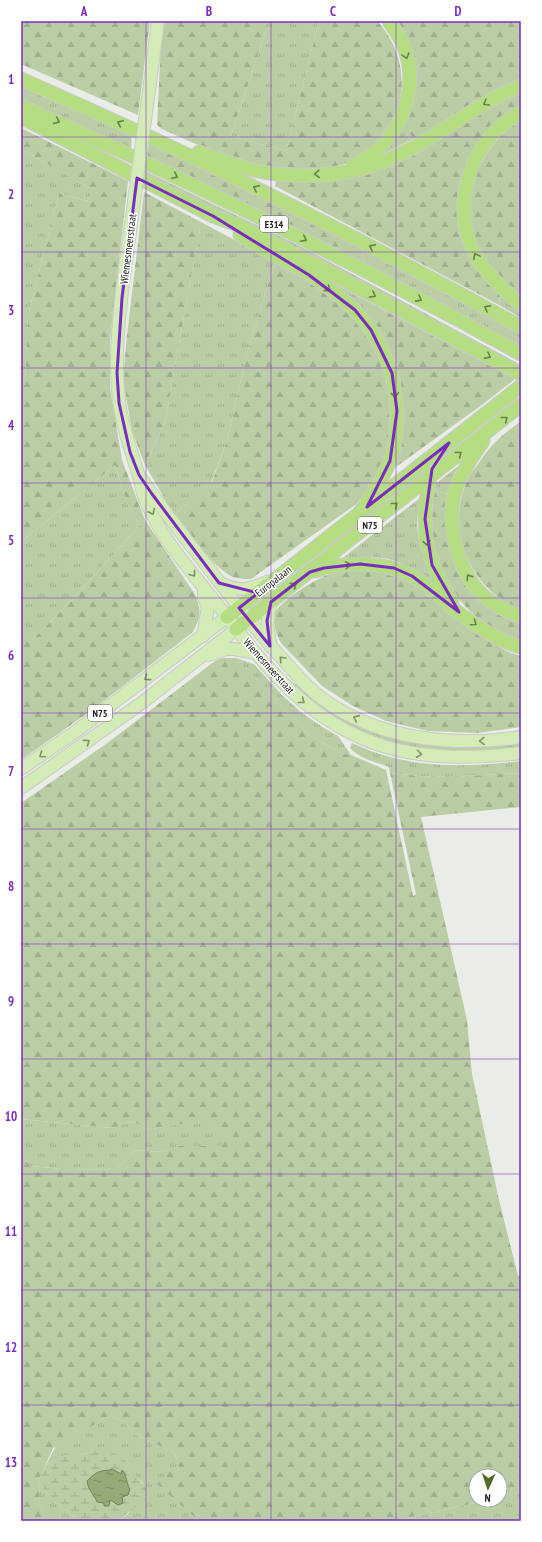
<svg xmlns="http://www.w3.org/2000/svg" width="542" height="1542" viewBox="0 0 542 1542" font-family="'PT Sans Narrow',sans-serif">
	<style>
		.grass { fill: url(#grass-tufts) }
		.forest { fill: url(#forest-firs) }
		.wetland { fill: url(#wetland-marsh); fill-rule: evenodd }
		.water { fill: url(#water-ripples); stroke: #70825c }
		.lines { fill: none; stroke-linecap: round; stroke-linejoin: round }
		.major-casing { stroke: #c9cac9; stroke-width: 14 }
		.highway-casing { stroke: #c9cac9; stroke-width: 15 }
		.major { stroke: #d3ebb4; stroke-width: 12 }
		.highway { stroke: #b5de82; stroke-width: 13 }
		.major-bridge-casing { stroke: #c9cac9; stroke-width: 14; stroke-linecap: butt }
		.major-bridge { stroke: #d3ebb4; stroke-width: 12 }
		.oneway { stroke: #6a8051 }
		.oneway2 { stroke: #829071 }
		.marked { fill: none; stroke: #7b2cbf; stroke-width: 3; stroke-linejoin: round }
		.grid { fill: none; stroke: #7b2cbf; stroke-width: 1; stroke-opacity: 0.55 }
		.labels { text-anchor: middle; stroke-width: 3; stroke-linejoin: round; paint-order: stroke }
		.shield { fill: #fff; stroke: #636463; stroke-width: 1 }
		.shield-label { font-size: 10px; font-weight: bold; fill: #202120 }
		.street-label { font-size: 11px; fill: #202120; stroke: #fff }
		.neatline { fill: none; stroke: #7b2cbf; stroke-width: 1.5 }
		.grid-label { font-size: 13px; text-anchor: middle; font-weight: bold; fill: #7b2cbf }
	</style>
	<defs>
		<pattern id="grass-tufts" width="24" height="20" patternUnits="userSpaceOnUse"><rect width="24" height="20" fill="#bacda5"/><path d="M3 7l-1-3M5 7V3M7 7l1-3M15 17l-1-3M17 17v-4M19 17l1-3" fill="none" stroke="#a0b08e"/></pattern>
		<pattern id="forest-firs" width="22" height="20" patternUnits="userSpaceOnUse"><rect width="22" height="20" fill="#bacda5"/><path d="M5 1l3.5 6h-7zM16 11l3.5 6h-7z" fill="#a0b08e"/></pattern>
		<pattern id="wetland-marsh" width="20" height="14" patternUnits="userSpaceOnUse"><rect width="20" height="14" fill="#bacda5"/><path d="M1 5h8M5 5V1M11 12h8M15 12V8" fill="none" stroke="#a0b08e"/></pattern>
		<pattern id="water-ripples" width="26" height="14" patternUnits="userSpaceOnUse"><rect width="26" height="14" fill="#93ac76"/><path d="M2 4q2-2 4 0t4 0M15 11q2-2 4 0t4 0" fill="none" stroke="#788c60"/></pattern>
	</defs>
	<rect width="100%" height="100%" fill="#eaece8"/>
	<g class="grass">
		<polygon points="269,21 319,21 286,151 231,136"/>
		<polygon points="21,85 132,132 131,149 21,100"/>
		<polygon points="399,128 415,138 385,153 381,151"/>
		<polygon points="21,149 93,190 87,201 59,193 28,315 25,378 21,379"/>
		<polygon points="145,171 306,249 521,365 521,370 145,175"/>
		<polygon points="201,222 275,262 247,353 227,441 211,483 174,515 145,465 165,422"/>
		<polygon points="361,248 521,334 521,348 365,265"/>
		<polygon points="307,268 357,296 372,317 381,336 367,314 353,301"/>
		<polygon points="500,293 521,310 521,318 499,305"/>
		<polygon points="462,463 450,494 432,491 434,485"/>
		<polygon points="115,465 127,503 140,525 72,600 32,640 21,640 21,542"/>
		<polygon points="425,467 423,477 330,551 326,545"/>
		<path d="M420 498C419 507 417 517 417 526 419 548 426 567 435 586 423 578 409 566 395 561 377 555 358 557 340 560Z"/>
		<polygon points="236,658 254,664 282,695 302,713 324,728 338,736 351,755 338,752 309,735"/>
		<path d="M297 682 371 730 521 742V747C502 749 482 752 463 752 421 753 364 739 329 715 317 706 305 696 293 687Z"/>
		<path d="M352 743C407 769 461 768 521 761V773L447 777 419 776 390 773 389 767C376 762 360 759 350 748Z"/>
		<polygon points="21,1119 112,1128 133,1121 147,1130 206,1119 229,1137 222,1146 178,1146 163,1152 135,1150 117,1169 73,1170 31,1166 21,1156"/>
		<polygon points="110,1416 123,1421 134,1434 175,1453 179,1470 158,1484 199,1521 118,1521 129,1513 143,1483 132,1472 129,1463 94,1451 80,1455 66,1455 46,1465 56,1446"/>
		<polygon points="39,1484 55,1502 79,1521 47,1521 40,1506"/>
		<polygon points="521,1492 521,1521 394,1521 488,1500 500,1500 500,1497"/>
	</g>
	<g class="forest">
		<polygon points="21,21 150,21 138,115 21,64"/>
		<path d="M162 21H269L231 136 286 151 319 21H377C397 42 407 74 399 103 393 126 379 144 358 157 354 159 350 163 345 164 332 168 317 169 303 169 291 170 276 170 264 167 228 159 195 144 162 129L157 125Z"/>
		<polygon points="396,21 521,21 521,78 475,101 432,130 415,138 399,128 415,82 409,42"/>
		<path d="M521 90V108L504 116 460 190C458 198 457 206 457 214 457 244 477 275 500 293L499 305 275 186 276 181 331 179 451 130Z"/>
		<path d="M521 120V298L517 295C503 280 486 266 478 247 459 201 478 146 521 120Z"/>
		<path d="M21 128 128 181 110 340V388L122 460 145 520 194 593C202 609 201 616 193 632L92 710 21 760V640H32L72 600 140 525 127 503 115 465 21 542V379L25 378 28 315 59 193 87 201 93 190 21 149Z"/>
		<polygon points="149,143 361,248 365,265 147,156"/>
		<polygon points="144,192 201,222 165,422 145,465 132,431 123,379 127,335"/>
		<path d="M275 262 336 299 355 316 380 353 391 393 390 439 379 472 371 486 355 505 251 579C247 579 241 579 236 578 217 573 186 530 174 515L212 482 227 441 247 353Z"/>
		<polygon points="357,296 515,379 483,404 396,467 402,417 391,355 372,317"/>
		<path d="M521 421V610C470 590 444 529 468 479 470 473 475 469 478 464 482 458 486 452 491 447 499 437 511 429 521 421Z"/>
		<path d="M432 491 450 494 449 542 506 618 521 624V642C513 639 503 636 496 631 464 612 439 579 430 542 428 532 432 503 432 491Z"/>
		<path d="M366 569 402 576 418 586 483 638 511 653 521 656V727L477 733 428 731 386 721 353 706 322 686 281 643C277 636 272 623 275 614 278 601 319 577 332 573 343 570 354 570 366 569Z"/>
		<polygon points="222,658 236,658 242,664 309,735 338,752 351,755 386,770 413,896 416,894 390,773 419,776 447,777 521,773 521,807 421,817 467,1020 472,1074 499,1200 518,1276 521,1275 521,1492 500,1497 500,1476 476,1476 476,1500 488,1500 394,1521 199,1521 157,1484 168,1472 179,1470 175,1453 134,1434 123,1421 110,1416 53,1448 39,1480 40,1506 47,1521 21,1521 21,1156 31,1166 73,1170 117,1169 135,1150 163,1152 177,1146 222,1146 228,1137 206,1120 147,1130 133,1121 112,1128 21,1119 21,803 106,744 215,661"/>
	</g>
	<path class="wetland" d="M94 1451 111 1452 129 1463C133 1474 142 1481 147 1491L145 1499 118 1521H79L55 1502 39 1484V1480L46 1465 66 1455H80ZM112 1469C131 1481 132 1488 114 1504L110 1500 109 1502H97C94 1494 88 1490 87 1481 91 1477 96 1472 102 1471 106 1470 108 1471 112 1469Z"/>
	<path class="water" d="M112 1469 121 1474 122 1470C127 1475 126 1483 130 1489L128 1495 122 1497 123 1503 118 1505 110 1500 109 1506H104V1503L97 1502C94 1494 88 1490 87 1481 91 1477 96 1472 102 1471 106 1470 108 1471 112 1469Z"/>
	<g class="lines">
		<g class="major-casing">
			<g id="major">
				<polyline points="150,83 158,21"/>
				<path d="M133 209C125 273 112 338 119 401 122 427 131 450 138 473 141 481 141 489 144 496 157 532 186 565 209 594 255 652 295 711 366 740 415 760 469 759 521 753"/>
				<path d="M143 481C167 516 194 549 220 583 241 611 263 638 287 664 298 677 310 690 324 700 381 740 454 747 521 737"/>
				<path d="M221 583C240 593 250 589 270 581"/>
				<polyline points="203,636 208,607 204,597 204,591"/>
				<path d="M270 646C271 640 269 637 268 631 266 621 269 611 271 602"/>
				<polyline points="209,655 226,649 234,649 256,653"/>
				<polyline points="21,769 75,732 227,617"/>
				<polyline points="21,788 143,702 236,629"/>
			</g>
		</g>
		<g class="highway-casing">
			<g id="highway">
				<path d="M21 79C66 99 111 119 156 140 280 198 401 261 521 327"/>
				<path d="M21 106C191 181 358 264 521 354"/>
				<path d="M521 113C475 134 453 195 469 241 479 268 500 287 521 305"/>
				<polyline points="21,117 213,216 240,226 319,267 521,374"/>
				<path d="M199 152C218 159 237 166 257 171 292 178 340 177 374 165 392 159 410 150 426 140 458 122 486 99 521 86"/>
				<path d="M353 166C399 144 423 90 402 42 399 35 393 28 389 21"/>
				<path d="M240 235C262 250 287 260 309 274 357 305 391 342 396 401 397 416 397 432 394 447 389 470 374 491 361 511"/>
				<path d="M483 441C474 454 464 468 458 483 443 518 457 574 486 598 497 607 508 612 521 617"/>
				<path d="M431 473C419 525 424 557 452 601"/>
				<path d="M314 571C346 562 381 560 412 576 426 583 438 595 450 606 471 623 495 640 521 647"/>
				<polyline points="227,617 521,386"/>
				<polyline points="236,629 521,405"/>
			</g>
		</g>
		<use href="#major" class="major"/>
		<use href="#highway" class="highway"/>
		<g class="major-bridge-casing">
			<polyline id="major-bridge" points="133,209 150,83"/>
		</g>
		<use href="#major-bridge" class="major-bridge"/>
	</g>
	<defs><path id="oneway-chevron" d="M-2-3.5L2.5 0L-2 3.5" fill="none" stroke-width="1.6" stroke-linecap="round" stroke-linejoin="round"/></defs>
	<g class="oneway">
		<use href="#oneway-chevron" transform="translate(406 56) rotate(74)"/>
		<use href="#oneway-chevron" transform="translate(486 103) rotate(150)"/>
		<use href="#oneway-chevron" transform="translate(57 121) rotate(24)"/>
		<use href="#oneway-chevron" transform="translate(120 123) rotate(-156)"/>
		<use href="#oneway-chevron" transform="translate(317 174) rotate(176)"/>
		<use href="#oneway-chevron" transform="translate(175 176) rotate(26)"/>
		<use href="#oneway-chevron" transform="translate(256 188) rotate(-153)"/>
		<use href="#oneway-chevron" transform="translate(304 239) rotate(26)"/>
		<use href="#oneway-chevron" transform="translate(372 247) rotate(-152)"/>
		<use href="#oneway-chevron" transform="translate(476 256) rotate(-118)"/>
		<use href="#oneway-chevron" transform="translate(328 289) rotate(36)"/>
		<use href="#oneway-chevron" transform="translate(373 295) rotate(28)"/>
		<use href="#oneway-chevron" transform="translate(419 299) rotate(28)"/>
		<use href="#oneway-chevron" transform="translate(487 308) rotate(-151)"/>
		<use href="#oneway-chevron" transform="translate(488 356) rotate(29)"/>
		<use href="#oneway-chevron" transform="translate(395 395) rotate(84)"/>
		<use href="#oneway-chevron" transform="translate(505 419) rotate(-39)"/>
		<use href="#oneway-chevron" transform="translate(459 454) rotate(-38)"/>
		<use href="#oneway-chevron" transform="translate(395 505) rotate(-38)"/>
		<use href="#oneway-chevron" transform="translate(427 543) rotate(80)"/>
		<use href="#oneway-chevron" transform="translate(348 565) rotate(-6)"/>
		<use href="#oneway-chevron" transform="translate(469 577) rotate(-123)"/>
		<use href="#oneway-chevron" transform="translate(294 585) rotate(-37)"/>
		<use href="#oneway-chevron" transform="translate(474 623) rotate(35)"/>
	</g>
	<g class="oneway2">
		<use href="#oneway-chevron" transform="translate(152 512) rotate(63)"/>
		<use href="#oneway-chevron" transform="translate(193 574) rotate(53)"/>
		<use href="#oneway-chevron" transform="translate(282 659) rotate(-133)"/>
		<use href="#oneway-chevron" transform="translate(147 678) rotate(143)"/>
		<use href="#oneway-chevron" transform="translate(302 701) rotate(39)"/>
		<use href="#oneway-chevron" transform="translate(356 718) rotate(-156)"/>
		<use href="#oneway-chevron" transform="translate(482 741) rotate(178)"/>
		<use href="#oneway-chevron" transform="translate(87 742) rotate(-36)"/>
		<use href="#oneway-chevron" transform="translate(419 754) rotate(8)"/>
		<use href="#oneway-chevron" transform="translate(42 755) rotate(145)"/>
	</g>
	<path class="marked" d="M137 178 213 216 309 275 355 310 371 330 392 373 397 411 390 461 367 507 449 443 432 469 425 519 432 565 459 612 412 576 394 568 360 564 324 568 310 572 271 602 267 621 270 646 239 608 258 593 219 583 152 494 139 475 130 452 119 403 117 373 122 298Z"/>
	<path class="grid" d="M146 21V1521M271 21V1521M396 21V1521M21 137H521M21 252H521M21 368H521M21 483H521M21 598H521M21 713H521M21 829H521M21 944H521M21 1059H521M21 1174H521M21 1290H521M21 1405H521"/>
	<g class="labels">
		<g class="shield">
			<rect x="260" y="216" width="28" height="16" rx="3"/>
			<rect x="358" y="517" width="24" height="16" rx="3"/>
			<rect x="88" y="705" width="24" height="16" rx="3"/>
		</g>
		<g class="shield-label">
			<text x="274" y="228">E314</text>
			<text x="370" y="529">N75</text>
			<text x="100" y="717">N75</text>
		</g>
		<g class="street-label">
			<text transform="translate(128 249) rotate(-83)" y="4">Wiemesmeerstraat</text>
			<text transform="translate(273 581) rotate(-38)" y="4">Europalaan</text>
			<text transform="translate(269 666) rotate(48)" y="4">Wiemesmeerstraat</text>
		</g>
	</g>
	<rect width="542" height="1542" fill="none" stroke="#ffffff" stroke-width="44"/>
	<g transform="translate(488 1488) rotate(183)"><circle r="19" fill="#ffffff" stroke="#a6a6a6"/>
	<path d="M0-3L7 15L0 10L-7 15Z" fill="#527025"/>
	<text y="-6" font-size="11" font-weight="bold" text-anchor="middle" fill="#202120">N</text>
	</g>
	<rect x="22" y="22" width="498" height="1498" class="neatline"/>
	<g class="grid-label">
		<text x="84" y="16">A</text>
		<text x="209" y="16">B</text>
		<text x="333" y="16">C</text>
		<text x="458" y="16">D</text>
		<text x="11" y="84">1</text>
		<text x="11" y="199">2</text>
		<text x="11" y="315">3</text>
		<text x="11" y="430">4</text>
		<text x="11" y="545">5</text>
		<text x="11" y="660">6</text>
		<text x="11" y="776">7</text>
		<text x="11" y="891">8</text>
		<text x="11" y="1006">9</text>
		<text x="11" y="1121">10</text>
		<text x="11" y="1236">11</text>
		<text x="11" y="1352">12</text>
		<text x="11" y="1467">13</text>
	</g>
</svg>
